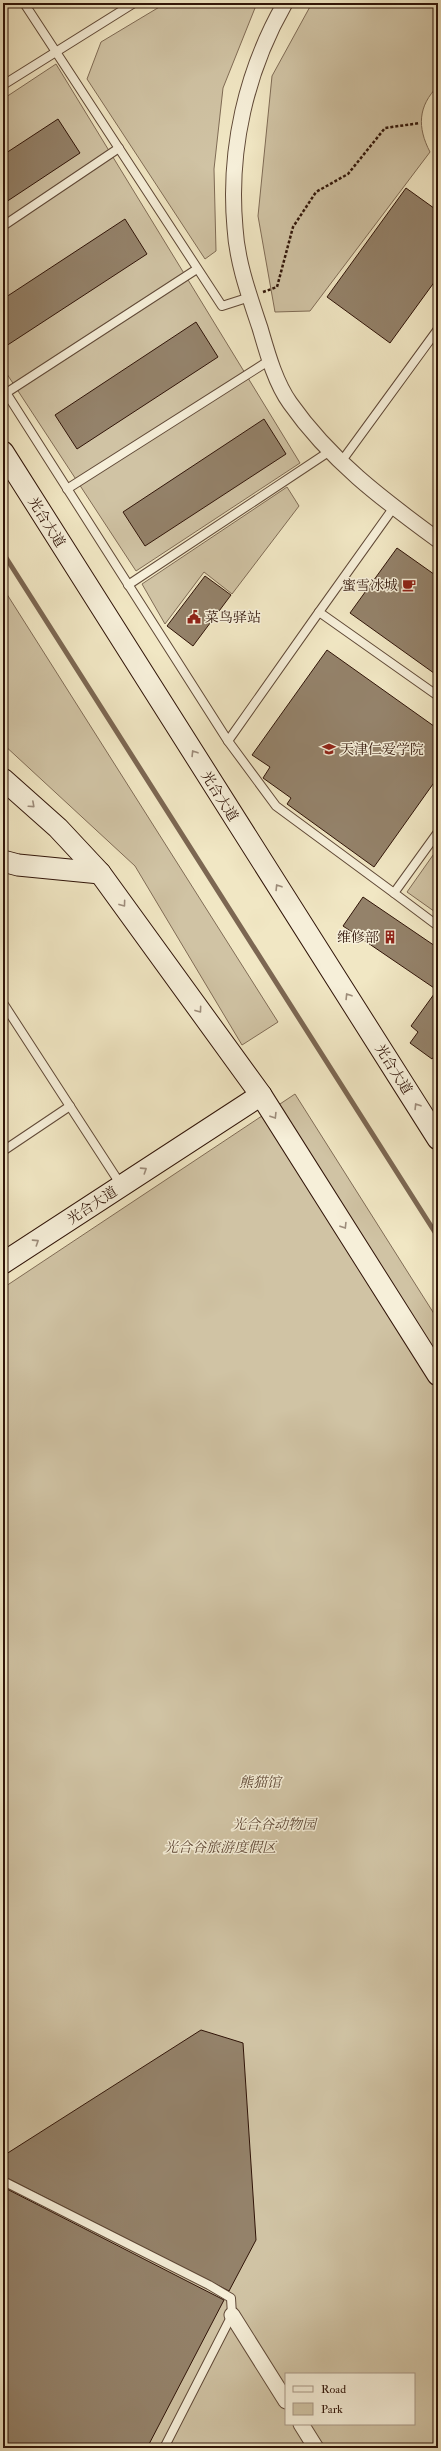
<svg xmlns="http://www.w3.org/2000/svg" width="441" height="2451" viewBox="0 0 441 2451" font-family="'IM FELL Double Pica','Noto Serif SC',serif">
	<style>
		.green { fill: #d0c3a4; stroke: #806c56; fill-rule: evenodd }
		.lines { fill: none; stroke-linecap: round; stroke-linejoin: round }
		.stream { stroke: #7c6752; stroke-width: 5 }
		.building { fill: #94826a; stroke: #301408 }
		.lane-casing { stroke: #604937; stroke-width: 10 }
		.street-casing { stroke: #604937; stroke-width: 17 }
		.secondary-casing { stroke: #301408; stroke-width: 23 }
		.path { stroke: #301408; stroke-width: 2.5; stroke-dasharray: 3 2; stroke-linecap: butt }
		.lane { stroke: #f6efd9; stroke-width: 8 }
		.street { stroke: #f6efd9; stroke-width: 15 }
		.secondary { stroke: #f6efd9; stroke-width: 21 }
		.oneway { stroke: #9d8c7b }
		.labels { text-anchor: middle; stroke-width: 3; stroke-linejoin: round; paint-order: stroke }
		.street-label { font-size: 14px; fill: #301408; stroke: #f6efd9 }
		.poi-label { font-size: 14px; fill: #301408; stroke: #f6efd9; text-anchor: end }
		.park-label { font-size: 14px; font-style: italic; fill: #604937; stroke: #f6efd9 }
	</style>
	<rect width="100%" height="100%" fill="#f1e7c4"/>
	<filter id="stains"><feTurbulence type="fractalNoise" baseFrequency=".005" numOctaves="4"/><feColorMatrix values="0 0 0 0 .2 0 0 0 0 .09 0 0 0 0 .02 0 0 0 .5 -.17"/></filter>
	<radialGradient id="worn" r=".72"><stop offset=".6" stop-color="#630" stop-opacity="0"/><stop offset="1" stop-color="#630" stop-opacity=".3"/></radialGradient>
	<g class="green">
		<polygon points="166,3 257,3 223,88 214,169 216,251 205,259 87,79 101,42"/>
		<path d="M312 3H438V86C418 106 417 127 430 152L310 311 275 312 258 216 272 76Z"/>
		<polygon points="56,64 300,463 136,571 3,368 3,99"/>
		<polygon points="287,487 299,506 232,594 204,572 165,624 142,584"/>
		<polygon points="3,588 278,1022 242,1045 135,866 3,744"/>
		<polygon points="438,848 438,914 407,892"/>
		<path d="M295 1094 438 1320V2448H3V1288ZM286 2374H414V2424H286Z"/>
	</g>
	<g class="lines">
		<polyline class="stream" points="3,553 438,1237"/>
	</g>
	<g class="building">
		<polygon points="58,119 80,153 3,204 3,155"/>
		<polygon points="406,188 438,211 438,277 390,343 327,297"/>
		<polygon points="125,219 147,254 3,348 3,299"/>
		<polygon points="196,322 218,357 77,449 55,415"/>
		<polygon points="264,419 286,454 145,546 123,512"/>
		<polygon points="397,548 438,577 438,676 350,613"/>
		<polygon points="205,576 231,595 193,646 167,626"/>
		<polygon points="327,650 438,729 438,777 374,867 287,804 291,798 263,778 270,767 252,755"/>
		<polygon points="363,897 438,948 438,1051 432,1059 410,1043 418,1032 411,1026 437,990 343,926"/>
		<polygon points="201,2030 243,2043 256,2240 229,2291 3,2176 3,2156"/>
		<polygon points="3,2187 224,2300 147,2448 3,2448"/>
	</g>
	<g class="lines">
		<g class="lane-casing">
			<g id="lane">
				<polyline points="24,3 222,306 250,297"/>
				<polyline points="3,85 134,3"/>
				<polyline points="3,226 119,148"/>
				<polyline points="3,388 228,741"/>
				<polyline points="6,393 197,269"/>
				<polyline points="341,462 438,329"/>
				<polyline points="67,489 270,360"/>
				<polyline points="394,507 319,612 438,696"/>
				<polyline points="128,585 330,451"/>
				<polyline points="319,612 228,741 276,806 394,893"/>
				<polyline points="438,832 394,893 438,926"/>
				<polyline points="3,1003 121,1185"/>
				<polyline points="3,1151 70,1106"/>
				<polyline points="3,2181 209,2285 231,2298 232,2315 164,2448"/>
			</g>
		</g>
		<g class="street-casing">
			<g id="street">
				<path d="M285 3C246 71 228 150 235 228 237 262 249 295 260 328 267 352 275 382 290 403 330 460 382 499 438 540"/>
				<polyline points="232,2315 286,2401"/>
				<polyline points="301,2424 316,2448"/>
			</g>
		</g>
		<g class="secondary-casing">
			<g id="secondary">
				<polyline points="3,452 438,1139"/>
				<polyline points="3,779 58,828 100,873 261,1095 438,1375"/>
				<polyline points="3,861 18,865 100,873"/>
				<polyline points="3,1263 261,1095"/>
			</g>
		</g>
		<polyline class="path" points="263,292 277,287 293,227 316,192 348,174 385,128 420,123"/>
		<use href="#lane" class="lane"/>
		<use href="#street" class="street"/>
		<use href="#secondary" class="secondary"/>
	</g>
	<defs><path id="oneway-chevron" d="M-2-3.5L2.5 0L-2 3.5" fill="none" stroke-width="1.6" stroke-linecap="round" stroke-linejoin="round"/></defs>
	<g class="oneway">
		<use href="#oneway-chevron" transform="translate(194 753) rotate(-122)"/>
		<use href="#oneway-chevron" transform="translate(32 805) rotate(42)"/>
		<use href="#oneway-chevron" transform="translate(278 887) rotate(-122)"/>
		<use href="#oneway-chevron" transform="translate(123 904) rotate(54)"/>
		<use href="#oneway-chevron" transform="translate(348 996) rotate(-122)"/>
		<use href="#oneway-chevron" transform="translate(199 1010) rotate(54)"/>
		<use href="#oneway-chevron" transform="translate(417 1106) rotate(-122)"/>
		<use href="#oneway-chevron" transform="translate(274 1116) rotate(58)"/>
		<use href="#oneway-chevron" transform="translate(144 1170) rotate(-33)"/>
		<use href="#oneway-chevron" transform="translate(344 1226) rotate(58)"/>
		<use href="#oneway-chevron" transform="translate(36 1242) rotate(-33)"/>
	</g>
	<defs>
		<g id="cafe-bare" transform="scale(1.08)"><path d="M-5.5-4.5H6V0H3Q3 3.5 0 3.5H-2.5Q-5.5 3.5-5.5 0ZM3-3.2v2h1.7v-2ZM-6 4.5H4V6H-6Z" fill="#8f2418" stroke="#f6efd9" stroke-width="2.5" paint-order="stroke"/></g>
		<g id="civic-bare" transform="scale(1.08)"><path d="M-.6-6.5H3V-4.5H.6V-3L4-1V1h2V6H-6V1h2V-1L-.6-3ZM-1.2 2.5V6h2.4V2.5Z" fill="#8f2418" stroke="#f6efd9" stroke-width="2.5" paint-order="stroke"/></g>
		<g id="university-bare" transform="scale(1.08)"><path d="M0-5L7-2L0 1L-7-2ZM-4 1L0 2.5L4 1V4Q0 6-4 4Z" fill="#8f2418" stroke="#f6efd9" stroke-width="2.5" paint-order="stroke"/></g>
		<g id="building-bare" transform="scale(1.08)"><path d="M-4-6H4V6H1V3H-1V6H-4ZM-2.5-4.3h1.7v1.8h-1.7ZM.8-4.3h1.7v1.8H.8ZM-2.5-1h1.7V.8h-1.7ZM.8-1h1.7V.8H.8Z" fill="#8f2418" stroke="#f6efd9" stroke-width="2.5" paint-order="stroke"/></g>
	</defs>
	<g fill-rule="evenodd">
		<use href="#cafe-bare" x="409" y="585"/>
		<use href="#civic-bare" x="194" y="617"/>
		<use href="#university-bare" x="329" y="749"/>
		<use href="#building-bare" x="390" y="937"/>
	</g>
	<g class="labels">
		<g class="street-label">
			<text transform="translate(47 522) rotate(58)" y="5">光合大道</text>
			<text transform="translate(220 796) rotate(58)" y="5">光合大道</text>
			<text transform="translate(394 1069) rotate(58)" y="5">光合大道</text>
			<text transform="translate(92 1205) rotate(-33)" y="5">光合大道</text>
		</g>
		<g class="poi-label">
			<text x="398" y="590">蜜雪冰城</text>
			<text x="205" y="622" text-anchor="start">菜鸟驿站</text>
			<text x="340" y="754" text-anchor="start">天津仁爱学院</text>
			<text x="379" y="942">维修部</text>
		</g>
		<g class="park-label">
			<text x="260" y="1787">熊猫馆</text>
			<text x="274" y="1829">光合谷动物园</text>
			<text x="220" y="1852">光合谷旅游度假区</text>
		</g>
	</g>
	<rect width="441" height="2451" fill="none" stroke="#f1e7c4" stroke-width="16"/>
	<rect x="4" y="4" width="433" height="2443" fill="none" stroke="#301408" stroke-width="2"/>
	<rect x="8" y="8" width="425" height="2435" fill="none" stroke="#301408"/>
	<rect x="285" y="2373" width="130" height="52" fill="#f6efd9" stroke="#a79785"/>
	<rect x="293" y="2386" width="20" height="6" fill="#f6efd9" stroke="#a79785"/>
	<text x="321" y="2393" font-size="12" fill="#301408">Road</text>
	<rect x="293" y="2403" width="20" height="12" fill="#d0c3a4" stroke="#a79785"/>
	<text x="321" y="2413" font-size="12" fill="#301408">Park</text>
	<rect width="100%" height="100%" filter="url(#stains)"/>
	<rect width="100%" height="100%" fill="url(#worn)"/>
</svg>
